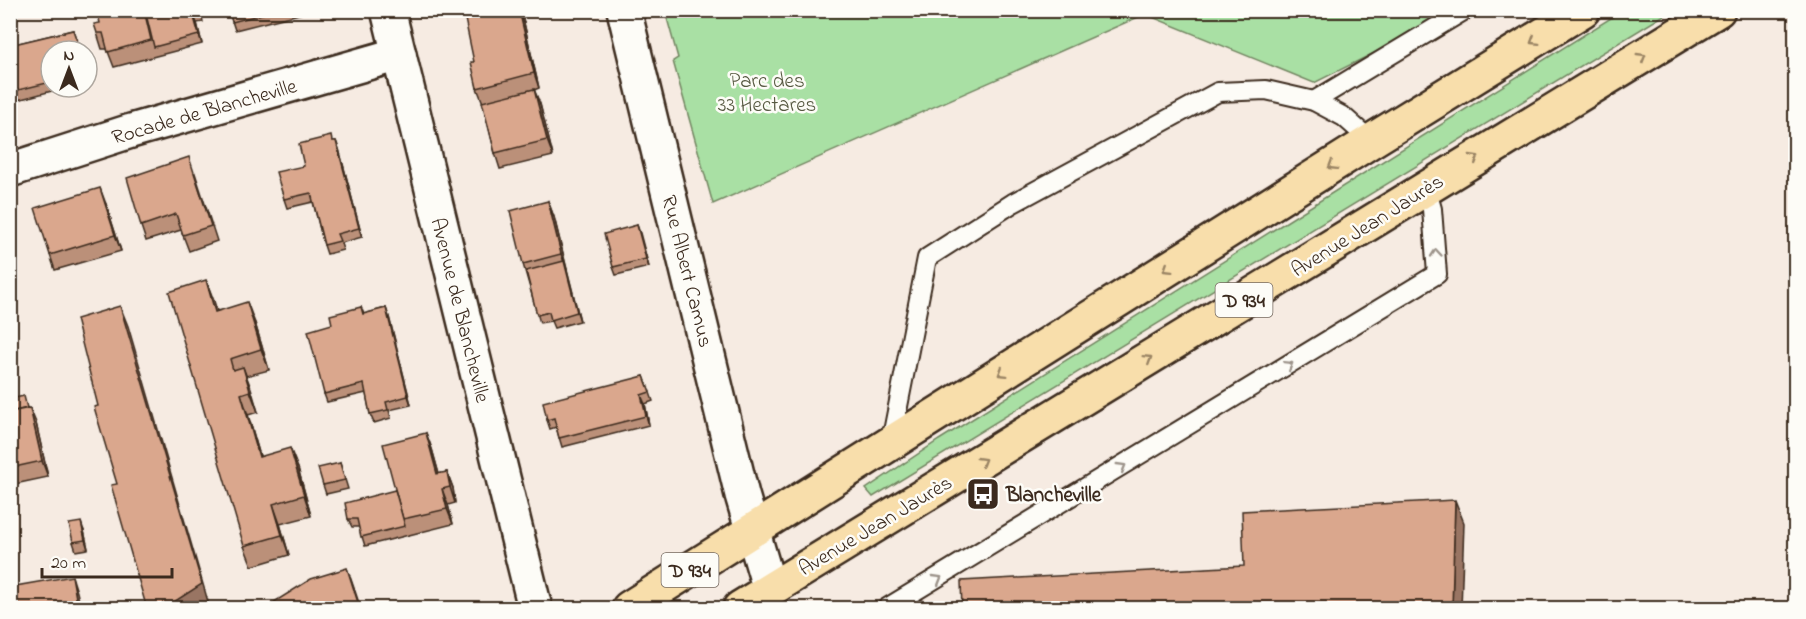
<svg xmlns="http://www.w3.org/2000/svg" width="1806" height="619" viewBox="0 0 1806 619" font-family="'Indie Flower',sans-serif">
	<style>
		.green { fill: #a9e0a4; stroke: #728561; stroke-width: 1.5 }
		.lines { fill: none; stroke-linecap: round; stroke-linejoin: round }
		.service-casing { stroke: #3b2a1e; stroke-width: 22 }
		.minor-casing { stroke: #3b2a1e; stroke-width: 38 }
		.primary-casing { stroke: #3b2a1e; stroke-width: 38 }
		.service { stroke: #fdfcf7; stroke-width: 18 }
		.minor { stroke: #fdfcf7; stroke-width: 33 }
		.primary { stroke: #f8deab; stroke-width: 33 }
		.wall { fill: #bb9079; stroke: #3b2a1e; stroke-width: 1.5 }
		.shaded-wall { fill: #997563; stroke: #3b2a1e; stroke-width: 1.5 }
		.building { fill: #daa78d; stroke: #3b2a1e; stroke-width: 1.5 }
		.oneway { stroke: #9a8464 }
		.oneway2 { stroke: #9c938a }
		.labels { text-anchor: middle; stroke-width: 5; stroke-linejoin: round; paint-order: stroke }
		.shield { fill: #fdfcf7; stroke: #75695f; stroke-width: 1.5 }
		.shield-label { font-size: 20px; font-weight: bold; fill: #3b2a1e }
		.park-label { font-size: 21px; fill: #565840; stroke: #fdfcf7 }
		.street-label { font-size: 21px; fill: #3b2a1e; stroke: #fdfcf7 }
		.poi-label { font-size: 21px; font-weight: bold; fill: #3b2a1e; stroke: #fdfcf7; text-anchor: start }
	</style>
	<rect width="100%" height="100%" fill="#f6ebe2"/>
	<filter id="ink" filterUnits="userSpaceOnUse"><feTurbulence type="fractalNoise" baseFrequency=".0167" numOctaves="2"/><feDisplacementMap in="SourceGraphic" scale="12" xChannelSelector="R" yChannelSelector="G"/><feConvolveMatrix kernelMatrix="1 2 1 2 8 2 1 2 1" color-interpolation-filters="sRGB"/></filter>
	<g filter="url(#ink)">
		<g class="green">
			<polygon points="665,11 1458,11 1314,83 1145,14 713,204 673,61 678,58"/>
			<polygon points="1622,11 1671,11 873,497 866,489 939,440"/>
		</g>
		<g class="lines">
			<g class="service-casing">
				<g id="service">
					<polyline points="1314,101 1465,10"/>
					<polyline points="891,442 927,258 1013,203 1218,92 1266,90 1314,101 1344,117 1371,141"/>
					<polyline points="887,608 1437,274 1432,209 1426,188"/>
				</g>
			</g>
			<g class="minor-casing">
				<g id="minor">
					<polyline points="388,10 535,608"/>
					<polyline points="624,10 742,495 770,590"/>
					<polyline points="10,170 131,131 399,54"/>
				</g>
			</g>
			<g class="primary-casing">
				<g id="primary">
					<polyline points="629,608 1371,141 1583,10"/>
					<polyline points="740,608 1718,10"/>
				</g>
			</g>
			<use href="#service" class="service"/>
			<use href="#minor" class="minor"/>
			<use href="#primary" class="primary"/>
		</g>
		<g class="wall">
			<polygon points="115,10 201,10 203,22 197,23 202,44 114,67 107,49 102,49 97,33 100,23"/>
			<polygon points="222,10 315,10 235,30 229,12 223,14"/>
			<polygon points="521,10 539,88 534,90 540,104 553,156 500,169 495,153 483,103 477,88 474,62"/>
			<polygon points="73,30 80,51 51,51 51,87 67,87 10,102 10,45"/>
			<polygon points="333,141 336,141 339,149 362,237 341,243 343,250 327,254 324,245 313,202 287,208 284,199 304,166"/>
			<polygon points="195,173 217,241 189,251 181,230 146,241 141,226"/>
			<polygon points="548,201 554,217 580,321 554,328 551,321 540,323 523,264"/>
			<polygon points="106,204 121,251 55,270 50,255"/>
			<polygon points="637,225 649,267 616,275 613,267"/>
			<polygon points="206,280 217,311 255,323 269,370 246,376 258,412 248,415 260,456 298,468 311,516 280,524 289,555 252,566 244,546"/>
			<polygon points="361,307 364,314 386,308 389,317 411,405 389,410 391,418 374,423 370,414 366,393 327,402 324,394 332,324"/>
			<polygon points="644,376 653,401 645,404 649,425 562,447 556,427 550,429 547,420"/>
			<polygon points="10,399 28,408 36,423 48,477 10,485"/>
			<polygon points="426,433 432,449 439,474 447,472 453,488 455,503 448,505 453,524 365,546 359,527 352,527 348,519 395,490"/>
			<polygon points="340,463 348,489 326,494 323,485"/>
			<polygon points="84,531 88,549 76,551 73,542"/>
		</g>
		<g class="shaded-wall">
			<polygon points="519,10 521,10 539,88 534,73"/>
			<polygon points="193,14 197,23 202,44 199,35"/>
			<polygon points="534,89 540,104 553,156 547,140"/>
			<polygon points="336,141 339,149 362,237 359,228"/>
			<polygon points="100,188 106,204 121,251 115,235"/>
			<polygon points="548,201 554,217 567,270 561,254"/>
			<polygon points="637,225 640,233 649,267 646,259"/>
			<polygon points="564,261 567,270 580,321 577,312"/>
			<polygon points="206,280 214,301 223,332 215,312"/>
			<polygon points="247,302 255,323 269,370 261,349"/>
			<polygon points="120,306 128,326 209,605 204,609 163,609"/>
			<polygon points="386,308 389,317 411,405 408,396"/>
			<polygon points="243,367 251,388 258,412 250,391"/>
			<polygon points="241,394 248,415 266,477 259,457"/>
			<polygon points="641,395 645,404 649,425 646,416"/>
			<polygon points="30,408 36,423 48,477 42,461"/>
			<polygon points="426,433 432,449 443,489 437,474"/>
			<polygon points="290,448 298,468 311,516 304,495"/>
			<polygon points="447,472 453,488 455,503 450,487"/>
			<polygon points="442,489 448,505 453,524 447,509"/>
			<polygon points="1455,500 1464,523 1461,609 1452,609"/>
			<polygon points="273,504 280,524 289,555 282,535"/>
			<polygon points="81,522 84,531 88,549 85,540"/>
			<polygon points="347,568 354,588 361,609 360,609"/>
			<polygon points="72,576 77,592 81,609 78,609"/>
		</g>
		<g class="building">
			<polygon points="115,10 144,10 151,40 108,52 103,33 97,33 94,24 100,23 98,15"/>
			<polygon points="145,10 200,10 200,13 193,14 199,35 154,47"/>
			<polygon points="229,10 277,10 232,22"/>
			<polygon points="469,10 519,10 534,73 477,88 471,62 474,62 465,19 470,17"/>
			<polygon points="73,30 78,44 70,47 71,51 51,51 51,82 10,92 10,45"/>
			<polygon points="534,89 547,140 495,153 482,102"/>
			<polygon points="331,136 332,141 336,141 359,228 337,234 340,241 324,245 311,193 284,199 276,172 304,166 299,144"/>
			<polygon points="189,157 211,226 183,235 176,214 141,226 127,178"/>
			<polygon points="100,188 115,235 50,255 35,208"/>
			<polygon points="548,201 561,254 523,264 510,211"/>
			<polygon points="637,225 646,259 613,267 604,234"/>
			<polygon points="564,261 577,312 551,320 549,312 537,315 526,271"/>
			<polygon points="206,280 215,312 247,302 261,349 230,359 233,370 243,367 250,391 241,394 259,457 290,448 304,495 273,504 282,535 244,546 169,292"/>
			<polygon points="120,306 202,584 163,609 147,609 111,485 117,484 94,407 98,406 76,319"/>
			<polygon points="361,307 363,314 386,308 408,396 386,402 388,410 370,414 364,384 324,394 308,331 332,324 330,315"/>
			<polygon points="644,376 650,392 641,395 646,416 559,438 554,418 547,420 543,402"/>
			<polygon points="24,396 27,408 10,412 10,399"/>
			<polygon points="30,408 42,461 10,468 10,412"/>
			<polygon points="426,433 437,474 447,472 450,487 442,489 447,509 403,519 383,444"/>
			<polygon points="340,463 345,480 323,485 318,468"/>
			<polygon points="395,490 405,526 361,537 357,519 348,519 345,503"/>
			<polygon points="1455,500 1452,609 962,609 961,581 1244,566 1242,511"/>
			<polygon points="81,522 85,540 73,542 69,524"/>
			<polygon points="347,568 360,609 263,609 311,579"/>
			<polygon points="72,576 78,609 12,609 10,602 10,587"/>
		</g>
		<defs><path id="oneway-chevron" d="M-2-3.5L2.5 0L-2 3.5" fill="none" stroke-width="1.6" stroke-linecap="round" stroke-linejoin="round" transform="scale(1.5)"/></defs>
		<g class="oneway">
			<use href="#oneway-chevron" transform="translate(1534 41) rotate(148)"/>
			<use href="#oneway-chevron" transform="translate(1642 57) rotate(-31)"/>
			<use href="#oneway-chevron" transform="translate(1475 158) rotate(-31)"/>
			<use href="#oneway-chevron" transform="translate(1332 166) rotate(148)"/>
			<use href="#oneway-chevron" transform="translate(1167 269) rotate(148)"/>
			<use href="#oneway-chevron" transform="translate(1148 359) rotate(-32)"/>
			<use href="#oneway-chevron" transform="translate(1002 373) rotate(148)"/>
			<use href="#oneway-chevron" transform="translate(982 461) rotate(-31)"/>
		</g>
		<g class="oneway2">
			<use href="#oneway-chevron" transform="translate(1436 253) rotate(-95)"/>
			<use href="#oneway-chevron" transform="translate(1289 365) rotate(-32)"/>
			<use href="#oneway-chevron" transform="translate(1122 467) rotate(-31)"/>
			<use href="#oneway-chevron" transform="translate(938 579) rotate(-31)"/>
		</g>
	</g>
	<defs>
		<g id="bus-square" transform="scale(1.725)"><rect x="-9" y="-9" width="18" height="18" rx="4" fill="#3b2a1e" stroke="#fdfcf7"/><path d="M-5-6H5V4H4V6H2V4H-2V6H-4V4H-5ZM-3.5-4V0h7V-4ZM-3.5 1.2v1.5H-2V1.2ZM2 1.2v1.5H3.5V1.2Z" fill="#fff"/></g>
	</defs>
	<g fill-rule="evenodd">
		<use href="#bus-square" x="983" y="494"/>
	</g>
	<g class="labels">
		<g class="shield">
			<rect x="1215.5" y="283" width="57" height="34" rx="4.5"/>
			<rect x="661.5" y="553" width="57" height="34" rx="4.5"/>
		</g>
		<g class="shield-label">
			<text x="1244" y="307">D 934</text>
			<text x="690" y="577">D 934</text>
		</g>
		<g class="park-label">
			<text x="767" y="87">Parc des<tspan x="767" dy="24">33 Hectares</tspan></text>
		</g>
		<g class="street-label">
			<text transform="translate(204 111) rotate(-16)" y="7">Rocade de Blancheville</text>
			<text transform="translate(1367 225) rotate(-32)" y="7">Avenue Jean Jaurès</text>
			<text transform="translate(688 271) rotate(76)" y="7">Rue Albert Camus</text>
			<text transform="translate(461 310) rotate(76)" y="7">Avenue de Blancheville</text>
			<text transform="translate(875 525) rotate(-31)" y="7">Avenue Jean Jaurès</text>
		</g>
		<g class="poi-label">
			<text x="1006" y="501">Blancheville</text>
		</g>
	</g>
	<rect width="1806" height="619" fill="none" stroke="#fdfcf7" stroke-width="36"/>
	<rect x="18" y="18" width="1770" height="583" fill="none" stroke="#3b2a1e" stroke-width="2" filter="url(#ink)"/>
	<g transform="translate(69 69)"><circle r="28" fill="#fdfcf7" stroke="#afa8a0" stroke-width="1.5"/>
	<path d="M0-4.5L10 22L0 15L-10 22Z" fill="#3b2a1e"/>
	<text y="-9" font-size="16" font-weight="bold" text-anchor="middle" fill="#3b2a1e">N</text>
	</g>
	<path d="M42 568v9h130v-9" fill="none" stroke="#3b2a1e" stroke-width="3"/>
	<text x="51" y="568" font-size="18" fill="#3b2a1e" stroke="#fdfcf7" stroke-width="4.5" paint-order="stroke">20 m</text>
</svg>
